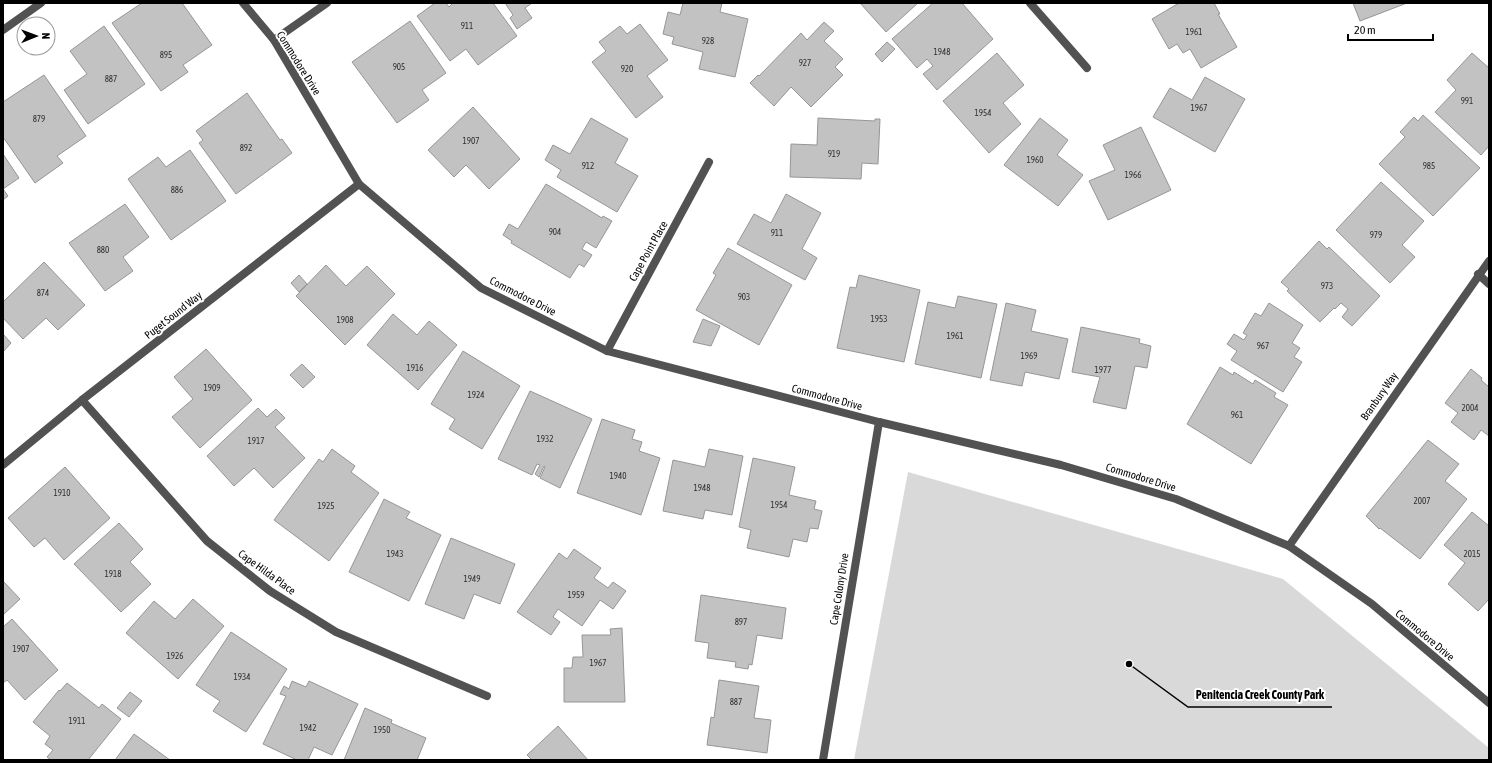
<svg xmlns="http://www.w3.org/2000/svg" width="1492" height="763" viewBox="0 0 1492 763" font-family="'Asap Condensed',sans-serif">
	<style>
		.green { fill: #d9d9d9 }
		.building { fill: #c2c2c2; stroke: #969696 }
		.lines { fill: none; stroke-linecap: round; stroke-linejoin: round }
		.minor { stroke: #525252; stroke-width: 8 }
		.labels { text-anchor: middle; stroke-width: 4; stroke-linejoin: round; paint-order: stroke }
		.number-label { font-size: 9px; fill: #303030 }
		.street-label { font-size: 11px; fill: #000; stroke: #fff }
		.leader { fill: none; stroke: #000; stroke-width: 1.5 }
		.callout-dot { fill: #000; stroke: #fff; stroke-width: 1.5 }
		.callout-label { font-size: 12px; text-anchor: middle; font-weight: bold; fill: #000; stroke: #fff; stroke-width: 4; stroke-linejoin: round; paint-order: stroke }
	</style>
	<rect width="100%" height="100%" fill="#fff"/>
	<polygon class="green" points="908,472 1283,579 1489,748 1489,760 854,760"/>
	<g class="building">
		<polygon points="142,3 182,3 212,45 183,65 188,72 161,91 112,23"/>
		<polygon points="435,3 446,3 449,7 453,3 493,3 517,36 478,65 466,49 450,61 417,16"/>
		<polygon points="505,3 532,3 525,8 532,18 517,29 510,18 513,15"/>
		<polygon points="683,3 722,3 720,12 748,19 735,77 699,69 703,52 672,44 674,37 663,34 668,12 680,15"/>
		<polygon points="860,3 918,3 886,32"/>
		<polygon points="933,3 962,3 993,39 937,90 923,74 933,66 927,59 917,68 892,39"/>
		<polygon points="1179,3 1214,3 1220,14 1218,14 1237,47 1201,68 1190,49 1183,53 1177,44 1169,49 1152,19"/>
		<polygon points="1353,3 1407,3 1360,21"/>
		<polygon points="410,21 446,73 422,90 429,100 397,123 352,62"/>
		<polygon points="824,22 834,31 824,41 843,59 835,67 843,75 811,107 791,87 774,106 750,83 758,75 759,76 801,33 807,40"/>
		<polygon points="640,24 668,60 647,76 663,97 636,118 592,62 606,51 599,42 620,26 627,34"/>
		<polygon points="104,26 145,84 88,124 64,90 87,74 70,51"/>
		<polygon points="887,42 895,49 882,62 875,54"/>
		<polygon points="997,53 1024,85 1003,103 1021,124 989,153 943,101"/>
		<polygon points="1472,53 1489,68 1489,146 1481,155 1435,112 1456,90 1447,80"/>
		<polygon points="44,75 86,136 57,156 63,163 35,183 3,137 3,102"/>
		<polygon points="1205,77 1245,99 1215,152 1153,117 1170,88 1192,100"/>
		<polygon points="247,93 280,140 282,139 292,153 236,194 199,143 203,140 196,131"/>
		<polygon points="473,107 520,159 489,189 466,165 454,177 428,150"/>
		<polygon points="1423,115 1480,168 1433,216 1379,164 1405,137 1400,132 1414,117 1418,121"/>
		<polygon points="591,118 628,139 615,163 638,176 617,212 557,177 561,170 545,160 553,145 570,154"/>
		<polygon points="818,118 875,121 875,119 880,119 878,164 862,163 861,179 790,177 791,144 817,145"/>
		<polygon points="1040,118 1068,140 1057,155 1083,175 1058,206 1004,165"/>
		<polygon points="1141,127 1171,190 1108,220 1089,181 1115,170 1103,145"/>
		<polygon points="190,150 226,201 171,240 128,179 158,157 166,167"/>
		<polygon points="3,154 19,178 3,189 8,196 3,200"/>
		<polygon points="1381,182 1424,221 1402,245 1415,257 1390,283 1336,230"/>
		<polygon points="546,184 602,218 603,216 612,221 596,248 586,242 582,249 592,255 584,267 579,264 570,278 511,243 512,241 503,235 509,224 518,229"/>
		<polygon points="786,194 821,213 802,249 817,258 805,280 737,244 754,214 771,223"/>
		<polygon points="125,204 149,237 123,257 133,271 105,291 69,243"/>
		<polygon points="1319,241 1327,249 1329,247 1380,296 1352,326 1342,317 1348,309 1341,303 1335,309 1334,308 1320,322 1287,291 1289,289 1281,282"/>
		<polygon points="728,248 792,285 759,345 696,310 716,275 713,273"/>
		<polygon points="44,262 85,305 58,330 46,318 23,339 3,318 3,302"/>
		<polygon points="326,265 346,286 367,266 395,294 345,345 296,296"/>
		<polygon points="299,275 307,284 299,292 291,283"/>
		<polygon points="859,275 920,290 904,362 837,348 850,287 856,288"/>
		<polygon points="958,296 997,304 981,378 915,364 928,302 955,308"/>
		<polygon points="1006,303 1036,310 1031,331 1068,339 1059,379 1025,372 1022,386 990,380"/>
		<polygon points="1269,303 1303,325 1292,343 1300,348 1294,357 1302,362 1283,392 1231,360 1237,351 1227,344 1234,334 1244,340 1247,335 1243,333 1255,313 1261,316"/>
		<polygon points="393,314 417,335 429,321 457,345 418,390 367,345"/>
		<polygon points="703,319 720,326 711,346 693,342"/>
		<polygon points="1081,327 1140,339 1139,343 1151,346 1147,368 1135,366 1126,409 1093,402 1100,377 1072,372"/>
		<polygon points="3,334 11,343 3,352"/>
		<polygon points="206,349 252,400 200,448 172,417 193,399 174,377"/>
		<polygon points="463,351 520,386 482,449 449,429 455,419 431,404"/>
		<polygon points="302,364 315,377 303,388 290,375"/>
		<polygon points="1220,367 1233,375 1234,372 1253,384 1255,380 1276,393 1274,397 1288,405 1251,464 1187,424"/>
		<polygon points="1471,369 1482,378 1481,380 1489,387 1489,436 1481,430 1474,440 1451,422 1458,413 1445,403"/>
		<polygon points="530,391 592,419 560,488 540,478 545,467 544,466 539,477 535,474 540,465 537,464 532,475 498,459"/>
		<polygon points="258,408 267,417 276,409 285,418 275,427 305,458 273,488 254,468 234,486 207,456"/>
		<polygon points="602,419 635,430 632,439 642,442 639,451 660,458 641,515 577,493"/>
		<polygon points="1428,440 1459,464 1445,481 1467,499 1420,559 1380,528 1379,529 1366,516"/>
		<polygon points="332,449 355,466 351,472 379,493 329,561 274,520 319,459 323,462"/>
		<polygon points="709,449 743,456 732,515 705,510 703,519 663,511 673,460 705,467"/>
		<polygon points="753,458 795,467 789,495 816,501 814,509 822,511 818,529 810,528 807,542 793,539 789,557 747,548 751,530 739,527"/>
		<polygon points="65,467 110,518 64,560 45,538 34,547 8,518"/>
		<polygon points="384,499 410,512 406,518 441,535 409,601 349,572"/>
		<polygon points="1472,512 1489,526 1489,599 1478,611 1448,584 1465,563 1444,545"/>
		<polygon points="119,523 143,549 130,562 151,584 121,612 74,564"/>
		<polygon points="451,538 515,564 500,604 474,594 464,619 425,604"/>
		<polygon points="574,549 601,568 594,578 608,588 613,582 626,591 613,609 600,600 582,626 558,609 553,617 560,622 551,635 517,612 559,553 567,559"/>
		<polygon points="3,581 20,599 3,615"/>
		<polygon points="701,595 786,608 782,639 757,635 752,665 749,664 748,669 735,667 736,662 707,658 709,643 695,641"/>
		<polygon points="193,599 224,626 178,679 126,633 154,601 175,619"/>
		<polygon points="12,619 58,670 25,700 7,680 3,683 3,627"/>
		<polygon points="622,628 625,702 564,702 564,668 572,668 573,657 583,657 582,635 611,635 610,629"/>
		<polygon points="231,632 287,669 246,732 213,711 220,701 196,685"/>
		<polygon points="719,680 759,686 754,718 771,720 767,753 707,745 711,717 714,718"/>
		<polygon points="292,681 306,687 309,681 358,704 332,755 314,747 308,760 297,760 263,744 286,696 280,694 284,686 289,689"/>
		<polygon points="67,683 99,708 102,704 121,719 88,760 51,760 47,757 53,750 45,744 50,736 33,722 59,690 60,691"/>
		<polygon points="130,692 142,701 129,717 117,708"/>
		<polygon points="365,708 392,720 391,723 426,738 417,760 344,760"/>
		<polygon points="558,726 588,760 532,760 527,755"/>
		<polygon points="134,734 170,760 115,760"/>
	</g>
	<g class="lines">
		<g class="minor">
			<polyline points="243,3 274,40 359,184 481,288 607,351 879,422 1061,465 1176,499 1289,546 1372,604 1489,703"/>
			<polyline points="1030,3 1087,68"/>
			<polyline points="3,30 41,3"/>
			<polyline points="274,40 327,3"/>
			<polyline points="1478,274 1489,284"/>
			<polyline points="607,351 709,162"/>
			<polyline points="82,400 207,541 270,591 336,632 487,696"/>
			<polyline points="3,465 82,400 359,184"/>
			<polyline points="1289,546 1489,261"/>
			<polyline points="823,760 879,422"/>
		</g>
	</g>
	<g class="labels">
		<g class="number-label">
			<text x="467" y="29">911</text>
			<text x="1194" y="35">1961</text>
			<text x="708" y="44">928</text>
			<text x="942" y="55">1948</text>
			<text x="166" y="58">895</text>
			<text x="805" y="66">927</text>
			<text x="399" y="70">905</text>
			<text x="627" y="72">920</text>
			<text x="111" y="82">887</text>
			<text x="1467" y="104">991</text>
			<text x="1199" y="111">1967</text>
			<text x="983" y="116">1954</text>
			<text x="39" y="122">879</text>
			<text x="471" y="144">1907</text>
			<text x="246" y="151">892</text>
			<text x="834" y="157">919</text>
			<text x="1035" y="163">1960</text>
			<text x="588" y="169">912</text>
			<text x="1429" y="169">985</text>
			<text x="1133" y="178">1966</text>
			<text x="177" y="193">886</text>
			<text x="555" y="235">904</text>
			<text x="777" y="236">911</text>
			<text x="1376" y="238">979</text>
			<text x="103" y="253">880</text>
			<text x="1327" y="289">973</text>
			<text x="43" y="296">874</text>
			<text x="744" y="300">903</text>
			<text x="879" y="322">1953</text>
			<text x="345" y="323">1908</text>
			<text x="955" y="339">1961</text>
			<text x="1263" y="349">967</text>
			<text x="1029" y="359">1969</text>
			<text x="415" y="371">1916</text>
			<text x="1103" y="373">1977</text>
			<text x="212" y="391">1909</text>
			<text x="476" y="398">1924</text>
			<text x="1470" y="411">2004</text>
			<text x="1237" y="418">961</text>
			<text x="545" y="442">1932</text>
			<text x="256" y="444">1917</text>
			<text x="618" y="479">1940</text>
			<text x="702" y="491">1948</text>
			<text x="62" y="496">1910</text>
			<text x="1422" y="504">2007</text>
			<text x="779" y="508">1954</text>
			<text x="326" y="509">1925</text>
			<text x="395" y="557">1943</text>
			<text x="1472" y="557">2015</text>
			<text x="113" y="577">1918</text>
			<text x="472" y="582">1949</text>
			<text x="576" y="598">1959</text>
			<text x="741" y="625">897</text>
			<text x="21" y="652">1907</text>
			<text x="175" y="659">1926</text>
			<text x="598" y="666">1967</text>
			<text x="242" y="680">1934</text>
			<text x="736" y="705">887</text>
			<text x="77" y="724">1911</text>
			<text x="308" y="731">1942</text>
			<text x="382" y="733">1950</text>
		</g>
		<g class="street-label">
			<text transform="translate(299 63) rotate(58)" y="4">Commodore Drive</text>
			<text transform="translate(648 251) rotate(-61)" y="4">Cape Point Place</text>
			<text transform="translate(523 296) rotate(27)" y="4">Commodore Drive</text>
			<text transform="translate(173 315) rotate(-38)" y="4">Puget Sound Way</text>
			<text transform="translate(1379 396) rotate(-55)" y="4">Branbury Way</text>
			<text transform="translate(827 397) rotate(15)" y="4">Commodore Drive</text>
			<text transform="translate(1141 477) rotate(17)" y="4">Commodore Drive</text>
			<text transform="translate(267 572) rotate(36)" y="4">Cape Hilda Place</text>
			<text transform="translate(839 589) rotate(-81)" y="4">Cape Colony Drive</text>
			<text transform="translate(1425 635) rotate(40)" y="4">Commodore Drive</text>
		</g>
	</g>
	<path class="leader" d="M1129 664L1188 707H1332"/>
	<circle class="callout-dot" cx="1129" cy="664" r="4"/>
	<g class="callout-label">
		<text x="1260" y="699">Penitencia Creek County Park</text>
	</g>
	<rect width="1492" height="763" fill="none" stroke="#000000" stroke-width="8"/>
	<g transform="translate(36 36) rotate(89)"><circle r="19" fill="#ffffff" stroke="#999999"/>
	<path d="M0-3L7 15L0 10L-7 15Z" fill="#000000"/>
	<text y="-6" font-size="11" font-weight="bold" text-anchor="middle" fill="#000000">N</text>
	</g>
	<path d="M1348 34v6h85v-6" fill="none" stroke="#000000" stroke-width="2"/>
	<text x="1354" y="34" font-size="12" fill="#000000" stroke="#ffffff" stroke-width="3" paint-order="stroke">20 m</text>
</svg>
